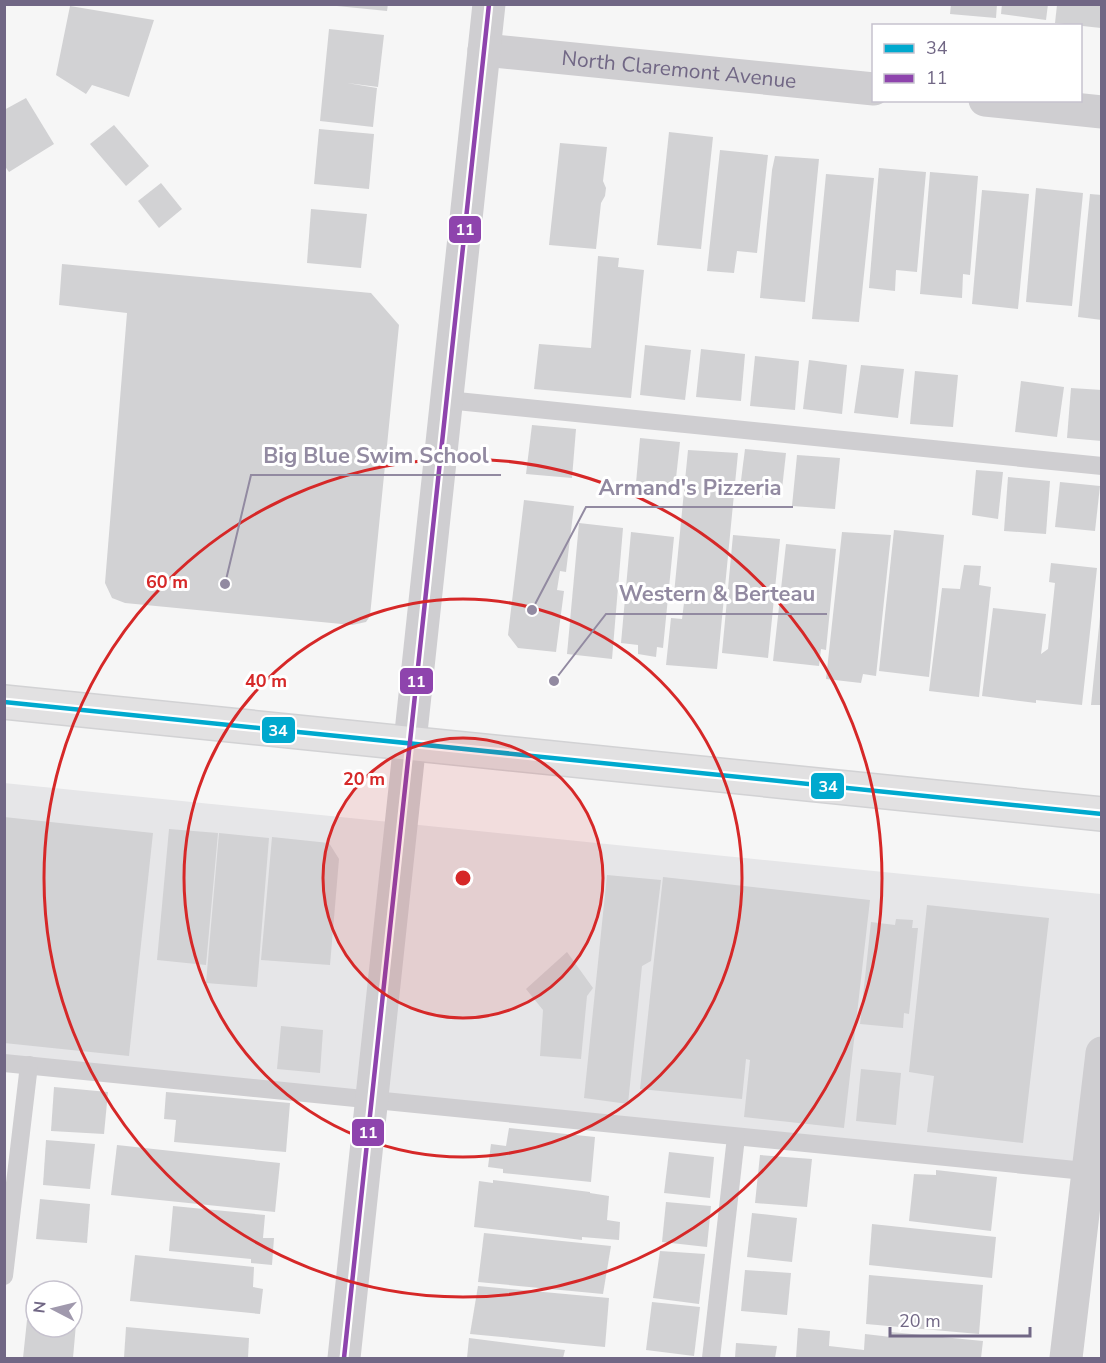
<svg xmlns="http://www.w3.org/2000/svg" width="1106" height="1363" viewBox="0 0 1106 1363" font-family="'Nunito Sans',sans-serif">
	<style>
		.built { fill: #e6e6e8 }
		.building { fill: #d2d2d4 }
		.lines { fill: none; stroke-linecap: round; stroke-linejoin: round }
		.secondary-casing { stroke: #d2d2d4; stroke-width: 36 }
		.lane { stroke: #cfced1; stroke-width: 18 }
		.street { stroke: #cfced1; stroke-width: 33 }
		.secondary { stroke: #e2e1e2; stroke-width: 33 }
		.bus-1-casing { stroke: #fff; stroke-width: 9 }
		.bus-2-casing { stroke: #fff; stroke-width: 9 }
		.bus-1 { stroke: #00a9ce; stroke-width: 4.5 }
		.bus-2 { stroke: #8e44ad; stroke-width: 4.5 }
		.ring { fill: none; stroke: #d62828; stroke-width: 3 }
		.labels { text-anchor: middle; stroke-width: 6; stroke-linejoin: round; paint-order: stroke }
		.street-label { font-size: 21px; fill: #716785; stroke: #fff }
		.centre { fill: #d62828; stroke: #fff; stroke-width: 3 }
		.ring-label { font-size: 18px; text-anchor: middle; font-weight: bold; fill: #d62828; stroke: #fff; stroke-width: 6; stroke-linejoin: round; paint-order: stroke }
		.leader { fill: none; stroke: #928aa1; stroke-width: 2 }
		.callout-dot { fill: #928aa1; stroke: #fff; stroke-width: 2 }
		.callout-label { font-size: 22px; text-anchor: middle; font-weight: bold; fill: #928aa1; stroke: #fff; stroke-width: 6; stroke-linejoin: round; paint-order: stroke }
		.line-badge { stroke: #fff; stroke-width: 2 }
		.badge-label { font-size: 16px; text-anchor: middle; font-weight: bold; fill: #fff }
	</style>
	<rect width="100%" height="100%" fill="#f6f6f6"/>
	<polygon class="built" points="4,783 1101,894 1102,1105 1095,1164 5,1055"/>
	<g class="building">
		<polygon points="337,4 388,4 387,11 337,6"/>
		<polygon points="951,4 997,4 996,18 950,14"/>
		<polygon points="1002,4 1048,4 1046,20 1001,14"/>
		<polygon points="1057,5 1102,5 1101,28 1055,23"/>
		<polygon points="70,6 154,20 129,97 92,85 86,94 56,75"/>
		<polygon points="329,29 384,35 378,87 347,83 377,88 373,127 320,121"/>
		<polygon points="26,98 54,144 9,172 4,165 4,110"/>
		<polygon points="114,125 149,166 126,186 90,144"/>
		<polygon points="319,129 374,134 369,189 314,184"/>
		<polygon points="669,132 713,137 701,249 657,245"/>
		<polygon points="560,143 607,147 603,181 606,188 605,196 601,203 596,249 549,245"/>
		<polygon points="720,150 768,155 757,253 737,251 734,273 707,271"/>
		<polygon points="775,156 819,159 805,302 760,298 772,170"/>
		<polygon points="879,168 926,172 917,272 896,270 895,291 869,288"/>
		<polygon points="930,172 978,176 970,275 963,274 962,298 920,294"/>
		<polygon points="826,174 874,178 859,322 812,319"/>
		<polygon points="161,183 182,209 159,228 138,201"/>
		<polygon points="1036,188 1083,193 1072,306 1026,302"/>
		<polygon points="982,190 1029,194 1018,309 972,304"/>
		<polygon points="1090,194 1102,195 1102,320 1078,317"/>
		<polygon points="311,209 367,214 361,268 307,263"/>
		<polygon points="598,256 619,258 618,267 644,270 631,398 534,389 539,344 591,348"/>
		<polygon points="62,264 371,293 399,325 370,616 366,622 352,625 125,603 112,598 105,583 127,313 59,305"/>
		<polygon points="645,345 691,350 685,400 640,395"/>
		<polygon points="701,349 745,354 741,401 696,397"/>
		<polygon points="755,356 799,361 795,410 750,406"/>
		<polygon points="809,360 847,365 842,414 803,409"/>
		<polygon points="861,365 904,369 898,418 854,413"/>
		<polygon points="915,371 958,375 953,427 910,424"/>
		<polygon points="1021,381 1064,387 1057,437 1015,432"/>
		<polygon points="1071,388 1102,390 1102,441 1067,438"/>
		<polygon points="532,425 576,429 572,478 526,474"/>
		<polygon points="640,438 680,442 675,487 636,483"/>
		<polygon points="745,449 786,453 781,498 739,496"/>
		<polygon points="688,450 738,453 717,669 666,665 671,618 682,619 685,595 674,594"/>
		<polygon points="797,455 840,458 835,509 792,506"/>
		<polygon points="976,470 1003,472 998,519 972,515"/>
		<polygon points="1008,477 1050,481 1046,534 1004,531"/>
		<polygon points="1060,482 1100,486 1095,531 1055,527"/>
		<polygon points="524,500 574,506 566,572 560,571 557,590 564,591 556,652 518,648 508,635"/>
		<polygon points="579,523 623,528 612,659 567,654"/>
		<polygon points="894,530 944,535 929,677 879,671"/>
		<polygon points="631,532 674,537 663,648 657,647 656,657 638,654 638,645 621,643"/>
		<polygon points="842,532 891,535 876,676 863,674 861,683 826,679"/>
		<polygon points="733,535 780,539 768,658 722,653"/>
		<polygon points="786,544 836,549 826,650 821,649 819,666 773,661"/>
		<polygon points="1051,563 1097,568 1082,705 1036,700 1036,703 982,696 993,608 1046,614 1041,654 1048,649 1055,583 1049,582"/>
		<polygon points="964,565 981,566 979,585 991,587 979,697 929,691 942,588 960,589"/>
		<polygon points="1100,617 1102,617 1102,705 1091,705"/>
		<polygon points="4,817 153,833 129,1056 4,1043"/>
		<polygon points="169,829 218,833 206,965 157,960"/>
		<polygon points="219,833 269,838 257,987 206,983"/>
		<polygon points="272,837 329,843 339,859 330,965 261,960"/>
		<polygon points="607,875 661,880 651,961 642,966 628,1104 584,1098"/>
		<polygon points="663,877 870,900 844,1128 744,1117 750,1060 746,1059 742,1099 640,1089"/>
		<polygon points="927,905 1049,918 1023,1143 927,1132 934,1076 909,1072"/>
		<polygon points="896,919 913,920 912,928 918,928 909,1014 904,1013 903,1028 860,1024 871,922 895,925"/>
		<polygon points="567,952 593,988 587,996 581,1059 540,1056 543,1010 526,989"/>
		<polygon points="281,1026 323,1030 320,1073 277,1069"/>
		<polygon points="861,1069 901,1073 896,1125 856,1121"/>
		<polygon points="54,1087 108,1092 104,1134 51,1131"/>
		<polygon points="166,1092 290,1103 286,1152 174,1142 176,1120 164,1119"/>
		<polygon points="509,1128 595,1137 591,1182 503,1173 503,1169 488,1167 491,1144 506,1146"/>
		<polygon points="46,1140 95,1144 90,1189 43,1185"/>
		<polygon points="117,1145 280,1163 275,1212 111,1195"/>
		<polygon points="669,1152 714,1157 710,1198 664,1193"/>
		<polygon points="760,1155 812,1159 807,1207 755,1203"/>
		<polygon points="936,1170 997,1177 991,1231 909,1221 914,1174 936,1175"/>
		<polygon points="493,1180 590,1192 590,1193 609,1196 607,1220 620,1222 619,1240 582,1237 582,1240 474,1227 479,1181 493,1183"/>
		<polygon points="40,1199 90,1204 87,1243 36,1239"/>
		<polygon points="666,1202 711,1206 707,1247 662,1242"/>
		<polygon points="173,1206 265,1215 263,1238 274,1238 272,1265 251,1263 251,1259 169,1251"/>
		<polygon points="752,1213 797,1218 792,1262 747,1257"/>
		<polygon points="872,1224 996,1237 992,1278 869,1265"/>
		<polygon points="484,1233 611,1246 603,1294 478,1282"/>
		<polygon points="660,1251 705,1254 699,1304 653,1298"/>
		<polygon points="135,1255 254,1267 253,1287 263,1289 260,1314 130,1301"/>
		<polygon points="745,1270 791,1273 787,1315 741,1311"/>
		<polygon points="869,1275 983,1285 979,1334 866,1324"/>
		<polygon points="478,1286 609,1298 605,1347 470,1334"/>
		<polygon points="652,1302 700,1307 694,1356 646,1350"/>
		<polygon points="27,1320 36,1320 36,1327 72,1327 72,1324 76,1324 73,1358 23,1358"/>
		<polygon points="126,1327 249,1338 248,1358 124,1358"/>
		<polygon points="798,1328 830,1331 829,1346 864,1350 865,1334 891,1337 891,1332 983,1341 981,1358 796,1358"/>
		<polygon points="469,1338 565,1350 563,1358 467,1358"/>
		<polygon points="736,1343 777,1346 775,1358 735,1358"/>
	</g>
	<g class="lines">
		<g class="secondary-casing">
			<polyline id="secondary" points="4,702 1102,814"/>
		</g>
		<g class="lane">
			<polyline points="447,400 1102,466"/>
			<polyline points="4,1063 1095,1172"/>
			<polyline points="4,1276 29,1065"/>
			<polyline points="711,1358 736,1137"/>
		</g>
		<g class="street">
			<path id="s1" d="M484 50 874 89"/>
			<polyline points="985,100 1102,112"/>
			<polyline points="344,1358 489,4"/>
			<polyline points="1066,1358 1102,1053"/>
		</g>
		<use href="#secondary" class="secondary"/>
		<g class="bus-1-casing">
			<polyline id="bus-1" points="4,702 1102,814"/>
		</g>
		<g class="bus-2-casing">
			<polyline id="bus-2" points="344,1358 489,4"/>
		</g>
		<use href="#bus-1" class="bus-1"/>
		<use href="#bus-2" class="bus-2"/>
	</g>
	<circle cx="463" cy="878" r="140" fill="#d62828" fill-opacity=".12"/>
	<g class="ring">
		<circle cx="463" cy="878" r="140"/>
		<circle cx="463" cy="878" r="279"/>
		<circle cx="463" cy="878" r="419"/>
	</g>
	<g class="labels">
		<g class="street-label">
			<text dy="7" stroke="none"><textPath href="#s1" startOffset="196">North Claremont Avenue</textPath></text>
		</g>
	</g>
	<circle cx="463" cy="878" r="9" class="centre"/>
	<g class="ring-label">
		<text x="167" y="588">60 m</text>
		<text x="266" y="687">40 m</text>
		<text x="364" y="785">20 m</text>
	</g>
	<path class="leader" d="M225 584L251 475H501M532 610L586 507H793M554 681L606 614H827"/>
	<g class="callout-dot">
		<circle cx="225" cy="584" r="6"/>
		<circle cx="532" cy="610" r="6"/>
		<circle cx="554" cy="681" r="6"/>
	</g>
	<g class="callout-label">
		<text x="376" y="463">Big Blue Swim School</text>
		<text x="690" y="495">Armand's Pizzeria</text>
		<text x="717" y="601">Western &amp; Berteau</text>
	</g>
	<g class="line-badge">
		<rect x="448" y="215" width="34" height="29" rx="6" fill="#8e44ad"/>
		<rect x="399" y="667" width="35" height="28" rx="6" fill="#8e44ad"/>
		<rect x="261" y="716" width="35" height="28" rx="6" fill="#00a9ce"/>
		<rect x="810" y="772" width="35" height="28" rx="6" fill="#00a9ce"/>
		<rect x="351" y="1118" width="34" height="29" rx="6" fill="#8e44ad"/>
	</g>
	<g class="badge-label">
		<text x="465" y="235">11</text>
		<text x="416" y="687">11</text>
		<text x="278" y="736">34</text>
		<text x="828" y="792">34</text>
		<text x="368" y="1138">11</text>
	</g>
	<rect width="1106" height="1363" fill="none" stroke="#716785" stroke-width="12"/>
	<rect x="872" y="24" width="210" height="78" fill="#ffffff" stroke="#c6c2ce" stroke-width="1.5"/>
	<rect x="884" y="44" width="30" height="9" fill="#00a9ce" stroke="#c6c2ce" stroke-width="1.5"/>
	<text x="926" y="54" font-size="18" fill="#716785">34</text>
	<rect x="884" y="74" width="30" height="9" fill="#8e44ad" stroke="#c6c2ce" stroke-width="1.5"/>
	<text x="926" y="84" font-size="18" fill="#716785">11</text>
	<g transform="translate(54 1309) rotate(277)"><circle r="28" fill="#ffffff" stroke="#c6c2ce" stroke-width="1.5"/>
	<path d="M0-4.5L10 22L0 15L-10 22Z" fill="#a099ad"/>
	<text y="-9" font-size="16" font-weight="bold" text-anchor="middle" fill="#716785">N</text>
	</g>
	<path d="M890 1327v9h140v-9" fill="none" stroke="#716785" stroke-width="3"/>
	<text x="899" y="1327" font-size="18" fill="#716785" stroke="#ffffff" stroke-width="4.5" paint-order="stroke">20 m</text>
</svg>
